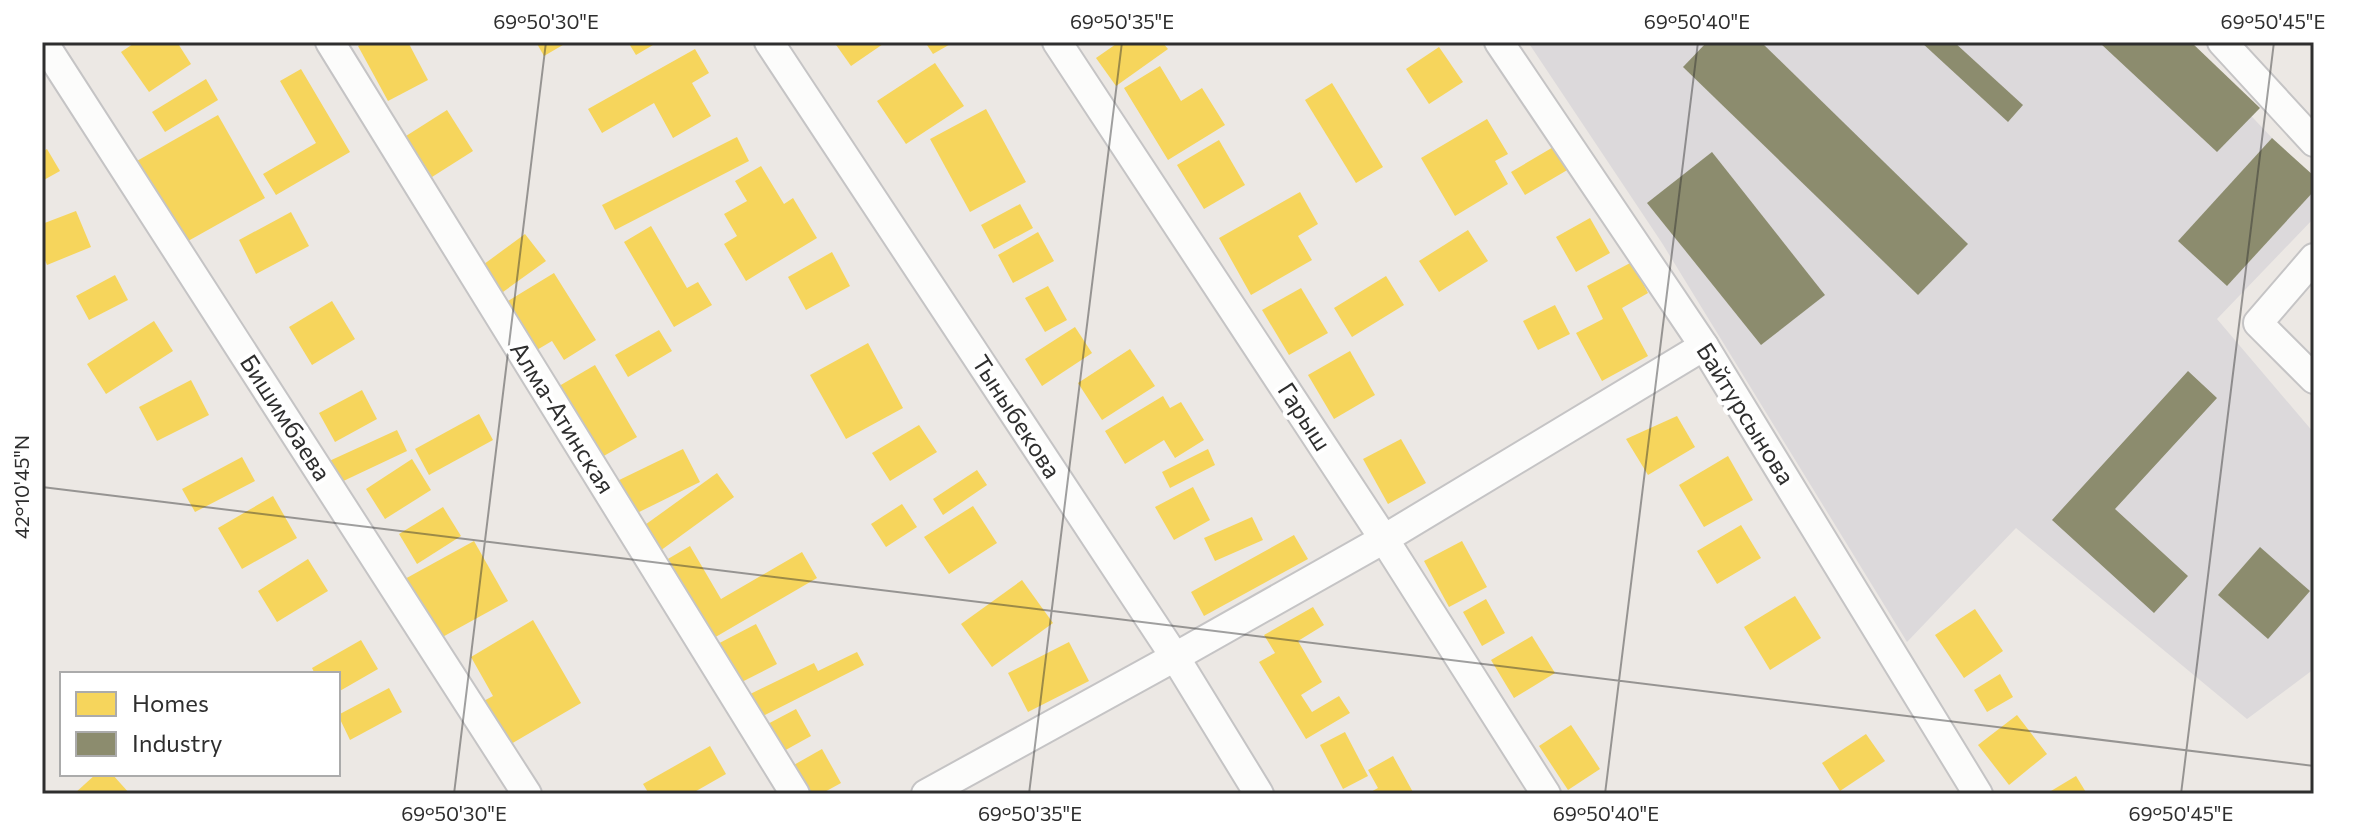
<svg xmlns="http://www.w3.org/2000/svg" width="2356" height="836" viewBox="0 0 2356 836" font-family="Commissioner,sans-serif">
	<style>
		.industrial { fill: #dcd9db }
		.homes { fill: #f6d55c }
		.industry { fill: #8c8c6e }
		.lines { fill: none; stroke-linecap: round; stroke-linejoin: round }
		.street-casing { stroke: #c5c4c5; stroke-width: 32 }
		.street { stroke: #fcfcfb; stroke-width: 28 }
		.ticks { fill: none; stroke: #2e2e2e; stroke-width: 2; stroke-opacity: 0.45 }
		.labels { text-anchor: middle; stroke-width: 8; stroke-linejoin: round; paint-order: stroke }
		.street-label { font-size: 24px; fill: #2e2e2e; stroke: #fff }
		.neatline { fill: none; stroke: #2e2e2e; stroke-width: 3 }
		.ticks-label { font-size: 20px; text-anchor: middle; fill: #2e2e2e }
	</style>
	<rect width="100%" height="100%" fill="#ece8e4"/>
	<polygon class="industrial" points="1528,42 2181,42 2314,182 2314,218 2217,319 2314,433 2314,669 2247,719 2016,528 1907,642 1662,243"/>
	<g class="homes">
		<polygon points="136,42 177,42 191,64 149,92 121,52"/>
		<polygon points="365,42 408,42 428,80 388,101 358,46"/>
		<polygon points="536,42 568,42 544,56"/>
		<polygon points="628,42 658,42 636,55"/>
		<polygon points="834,42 886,42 851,66"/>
		<polygon points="925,42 954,42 933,54"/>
		<polygon points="1119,42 1162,42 1168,49 1116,86 1096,58"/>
		<polygon points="1439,47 1463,82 1429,104 1406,69"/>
		<polygon points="695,49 709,73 692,83 711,116 673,138 654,103 602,133 588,109"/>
		<polygon points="935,63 964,106 906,144 877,101"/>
		<polygon points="1160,66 1181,101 1202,88 1225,125 1168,160 1124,88"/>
		<polygon points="301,69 350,152 276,195 263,174 316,143 280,81"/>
		<polygon points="206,79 218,100 165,132 152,112"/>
		<polygon points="1332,83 1383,167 1356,183 1305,100"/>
		<polygon points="986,109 1026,182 970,212 930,139"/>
		<polygon points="447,110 473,151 432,177 406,136"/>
		<polygon points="218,115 265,198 181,245 135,162"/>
		<polygon points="1487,119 1508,154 1495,161 1508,184 1455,216 1421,158"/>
		<polygon points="737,137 749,161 615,230 602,205"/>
		<polygon points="1219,140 1245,185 1204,209 1177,165"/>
		<polygon points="1555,146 1569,169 1525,195 1511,172"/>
		<polygon points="47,149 60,171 42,181 42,152"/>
		<polygon points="761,166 784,204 793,198 817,238 746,281 724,244 737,236 724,214 747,201 735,181"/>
		<polygon points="1300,192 1318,224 1298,236 1312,260 1251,295 1219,238"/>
		<polygon points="1020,204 1033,228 994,249 981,225"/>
		<polygon points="76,211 91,247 47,265 42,253 42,224"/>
		<polygon points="291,212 309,246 256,274 239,240"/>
		<polygon points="1590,218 1610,253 1576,272 1556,237"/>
		<polygon points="651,226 687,288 698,282 712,305 674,327 624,242"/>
		<polygon points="1468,230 1488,261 1439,292 1419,261"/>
		<polygon points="1038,232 1054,261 1013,283 998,255"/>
		<polygon points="525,234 546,261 496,297 476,270"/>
		<polygon points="832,252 850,286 806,310 788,277"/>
		<polygon points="1632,262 1648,293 1622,308 1648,356 1602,381 1576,333 1603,319 1587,286"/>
		<polygon points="554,273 596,340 564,360 552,341 525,357 495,309"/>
		<polygon points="115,275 128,300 89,320 76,296"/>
		<polygon points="1386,276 1404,305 1352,337 1334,308"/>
		<polygon points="1048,286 1067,320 1045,332 1025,298"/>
		<polygon points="1301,288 1328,333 1289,355 1262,310"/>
		<polygon points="332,301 355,339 312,365 289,327"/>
		<polygon points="1555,305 1570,334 1538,350 1523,321"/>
		<polygon points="154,321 173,351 106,394 87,364"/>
		<polygon points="1075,327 1092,353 1042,386 1025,359"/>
		<polygon points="659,330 672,351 628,377 615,355"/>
		<polygon points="868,343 903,408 846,439 810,375"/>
		<polygon points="1130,349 1155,386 1102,420 1078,383"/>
		<polygon points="1350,351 1375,395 1334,419 1308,375"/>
		<polygon points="595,365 637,437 595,461 554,389"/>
		<polygon points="191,380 209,415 157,441 139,407"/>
		<polygon points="362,390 377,419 335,442 319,413"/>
		<polygon points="1163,396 1170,408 1181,402 1204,440 1175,458 1164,440 1125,464 1105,431"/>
		<polygon points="479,414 493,440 429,475 415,449"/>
		<polygon points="1677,416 1695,447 1648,475 1626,439"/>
		<polygon points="919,425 937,452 890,481 872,453"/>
		<polygon points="397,430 407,451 337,484 327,462"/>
		<polygon points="1401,439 1426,483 1388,504 1363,459"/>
		<polygon points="683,449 700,482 627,518 611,484"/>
		<polygon points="1208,449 1215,465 1170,488 1162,472"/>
		<polygon points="1728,456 1753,500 1704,527 1679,485"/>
		<polygon points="242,457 255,481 195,512 182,489"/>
		<polygon points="412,459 431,490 385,519 366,489"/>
		<polygon points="977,470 987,485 943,515 933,499"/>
		<polygon points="717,473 734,497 649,559 631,535"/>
		<polygon points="1193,487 1210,520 1174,540 1155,507"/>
		<polygon points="273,496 297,538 242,569 218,528"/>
		<polygon points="902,504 917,527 886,547 871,524"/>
		<polygon points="973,506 997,543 949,574 924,537"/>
		<polygon points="443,507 461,536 417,564 399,534"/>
		<polygon points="1252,517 1263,540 1215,561 1204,538"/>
		<polygon points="1741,525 1761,558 1717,584 1697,551"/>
		<polygon points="1294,535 1308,559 1204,616 1191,592"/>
		<polygon points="474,541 508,601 437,640 403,580"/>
		<polygon points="1462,541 1487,587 1449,607 1424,561"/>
		<polygon points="690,546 721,599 802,552 817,578 707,642 661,563"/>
		<polygon points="308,559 328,591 277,622 258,591"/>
		<polygon points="1022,580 1053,623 992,667 961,624"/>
		<polygon points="1795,596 1821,638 1770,670 1744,627"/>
		<polygon points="1486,599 1505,633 1482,646 1463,612"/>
		<polygon points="1313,607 1324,625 1298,641 1322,682 1301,695 1312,712 1339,696 1350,713 1306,739 1259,662 1275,653 1264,635"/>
		<polygon points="1975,609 2003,651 1964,678 1935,635"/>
		<polygon points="533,620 581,703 504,748 478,704 493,696 471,657"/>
		<polygon points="756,624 777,664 726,690 706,650"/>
		<polygon points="1532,636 1555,673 1514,698 1491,660"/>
		<polygon points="361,640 378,669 338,692 338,674 315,674 312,668"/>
		<polygon points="1069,642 1089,681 1028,712 1008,673"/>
		<polygon points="857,652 864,665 749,723 738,700 814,663 818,671"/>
		<polygon points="2000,674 2013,697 1987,712 1974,690"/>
		<polygon points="389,688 402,712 350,740 338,715"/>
		<polygon points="796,709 811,736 773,757 758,729"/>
		<polygon points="2017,715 2047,754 2009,785 1978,745"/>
		<polygon points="1571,725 1600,769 1568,790 1539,746"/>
		<polygon points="1345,732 1368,776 1343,789 1320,745"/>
		<polygon points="1866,734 1885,761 1840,791 1822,763"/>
		<polygon points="710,746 726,774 691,794 649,794 643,784"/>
		<polygon points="822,749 841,783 821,794 798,794 785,770"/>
		<polygon points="1393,756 1414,794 1367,794 1378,788 1368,770"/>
		<polygon points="96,774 112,774 130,794 74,794"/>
		<polygon points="2076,776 2087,794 2046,794"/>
	</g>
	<g class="industry">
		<polygon points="1707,42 1761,42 1968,244 1918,295 1683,67"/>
		<polygon points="1921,42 1954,42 2023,105 2008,122"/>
		<polygon points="2103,42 2191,42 2260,108 2217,152 2101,44"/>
		<polygon points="2272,138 2314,176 2314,191 2227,286 2178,241"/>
		<polygon points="1712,152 1825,295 1761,345 1647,203"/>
		<polygon points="2188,371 2217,398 2115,509 2188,576 2154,613 2052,520"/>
		<polygon points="2260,547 2310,591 2268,639 2218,595"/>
	</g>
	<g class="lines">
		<g class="street-casing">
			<g id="street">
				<polyline points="43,42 527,794"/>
				<polyline points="330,42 795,794"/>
				<polyline points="769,42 1175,657 1259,794"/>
				<polyline points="1057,42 1384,539 1546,794"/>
				<polyline points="1499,42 1704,346 1978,794"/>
				<polyline points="2222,42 2314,142"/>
				<polyline points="2314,258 2258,323 2314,379"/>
				<polyline points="926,794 1175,657 1384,539 1704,346"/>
			</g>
		</g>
		<use href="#street" class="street"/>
	</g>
	<path class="ticks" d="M42 487 2314 766M454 794 546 42M1029 794 1122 42M1605 794 1698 42M2181 794 2274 42"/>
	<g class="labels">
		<g class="street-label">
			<text transform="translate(1745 414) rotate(58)" y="8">Байтурсынова</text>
			<text transform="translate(1016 417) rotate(57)" y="8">Тыныбекова</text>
			<text transform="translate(1304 417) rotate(57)" y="8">Гарыш</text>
			<text transform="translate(285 418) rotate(57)" y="8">Бишимбаева</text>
			<text transform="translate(562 418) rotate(58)" y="8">Алма-Атинская</text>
		</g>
	</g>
	<rect width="2356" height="836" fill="none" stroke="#ffffff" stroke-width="88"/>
	<rect x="60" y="672" width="280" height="104" fill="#ffffff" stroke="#ababab" stroke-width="2"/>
	<rect x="76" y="692" width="40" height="24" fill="#f6d55c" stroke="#ababab" stroke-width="2"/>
	<text x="132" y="712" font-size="24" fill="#2e2e2e">Homes</text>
	<rect x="76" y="732" width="40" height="24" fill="#8c8c6e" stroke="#ababab" stroke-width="2"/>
	<text x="132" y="752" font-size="24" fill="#2e2e2e">Industry</text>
	<rect x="44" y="44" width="2268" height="748" class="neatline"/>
	<g class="ticks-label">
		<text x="546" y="29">69°50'30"E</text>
		<text x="1122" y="29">69°50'35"E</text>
		<text x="1697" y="29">69°50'40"E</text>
		<text x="2273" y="29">69°50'45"E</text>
		<text transform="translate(22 487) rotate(-90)" y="7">42°10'45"N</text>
		<text x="454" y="821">69°50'30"E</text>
		<text x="1030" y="821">69°50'35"E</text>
		<text x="1606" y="821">69°50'40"E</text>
		<text x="2181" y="821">69°50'45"E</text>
	</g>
</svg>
